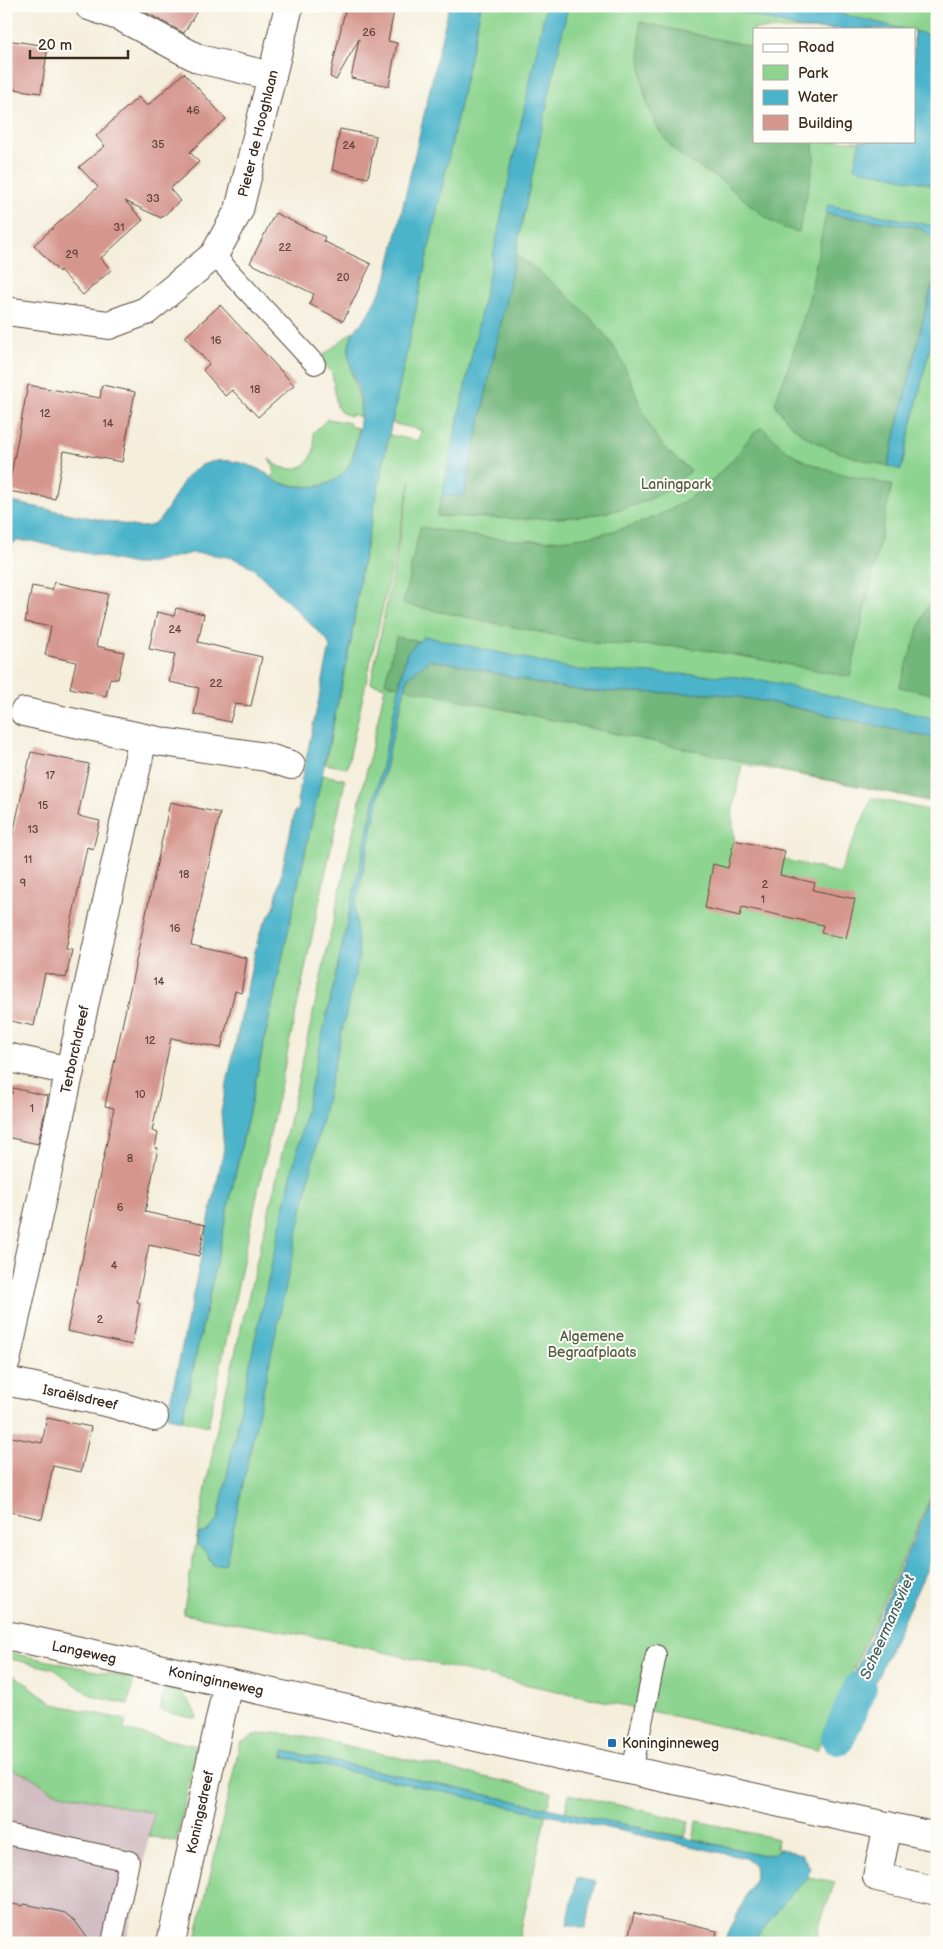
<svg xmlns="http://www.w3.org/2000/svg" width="943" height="1949" viewBox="0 0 943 1949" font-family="'Balsamiq Sans',sans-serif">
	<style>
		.industrial { fill: #d2bec3 }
		.green { fill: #8cd48f; stroke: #647f56; fill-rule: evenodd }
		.forest { fill: #71b67a; stroke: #56704c }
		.water { fill: #4cb4ca; stroke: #446f74 }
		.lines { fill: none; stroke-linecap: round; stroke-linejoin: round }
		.canal { stroke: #4cb4ca; stroke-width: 34 }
		.building { fill: #d5968e }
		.service-casing { stroke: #57473a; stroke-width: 22 }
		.minor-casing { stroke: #57473a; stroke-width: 30 }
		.secondary-casing { stroke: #57473a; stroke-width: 30 }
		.service { stroke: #fff; stroke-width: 20 }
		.minor { stroke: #fff; stroke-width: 28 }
		.secondary { stroke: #fff; stroke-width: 28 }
		.poi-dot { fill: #1f6fb2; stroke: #fdfcf7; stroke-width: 2 }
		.labels { text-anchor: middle; stroke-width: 4; stroke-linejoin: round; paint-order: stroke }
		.number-label { font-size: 11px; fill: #62453a }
		.street-label { font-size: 14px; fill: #3b2a1e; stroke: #fdfcf7 }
		.park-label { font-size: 14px; fill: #535d40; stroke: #fdfcf7 }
		.poi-label { font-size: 14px; fill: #3b2a1e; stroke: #fdfcf7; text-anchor: start }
		.water-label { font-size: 15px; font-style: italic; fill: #426163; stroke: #fdfcf7 }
	</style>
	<rect width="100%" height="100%" fill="#fdfcf7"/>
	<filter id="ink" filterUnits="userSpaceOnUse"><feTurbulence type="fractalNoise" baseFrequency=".02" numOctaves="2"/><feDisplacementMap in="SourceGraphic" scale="10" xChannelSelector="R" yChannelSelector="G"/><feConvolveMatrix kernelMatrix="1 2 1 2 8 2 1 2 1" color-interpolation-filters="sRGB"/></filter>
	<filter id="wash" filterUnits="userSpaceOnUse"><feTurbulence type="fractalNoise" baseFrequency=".0096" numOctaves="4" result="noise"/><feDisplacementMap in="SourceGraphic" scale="20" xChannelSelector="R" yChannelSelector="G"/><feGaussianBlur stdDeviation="1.12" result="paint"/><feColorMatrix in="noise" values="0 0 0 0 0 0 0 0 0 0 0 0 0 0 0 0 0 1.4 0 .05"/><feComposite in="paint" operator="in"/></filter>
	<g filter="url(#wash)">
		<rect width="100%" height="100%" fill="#f4eedb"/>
		<polygon class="industrial" points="6,1705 170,1740 126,1943 6,1943"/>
		<g class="green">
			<path d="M481 6H937V801L742 764 732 814 735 848 839 873 872 798 937 812V1483L817 1750 743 1731 469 1672 328 1639 183 1614 216 1433 275 1185 385 687 371 683 411 480 347 768 325 764 351 641 361 571 389 435 419 441 421 430 391 423ZM754 29H914V141H754Z"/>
			<path d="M353 331C349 345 349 360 352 374 356 391 362 399 360 417L352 414 351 416 342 413 337 407 332 373 320 358Z"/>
			<path d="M327 419 350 423 349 426 358 428C356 438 355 449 352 459 340 494 301 488 273 481L274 468 269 459C292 481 321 464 313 433Z"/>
			<polygon points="322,775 344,779 345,781 208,1426 182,1420"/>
			<polygon points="6,1652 134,1679 128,1704 99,1698 87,1693 54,1669 6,1658"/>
			<polygon points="6,1672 17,1677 54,1704 126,1720 124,1730 197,1746 176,1842 149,1836 154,1813 52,1791 30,1776 6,1767"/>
			<path d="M165 1685C181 1688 193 1704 197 1719L164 1712 160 1710Z"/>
			<polygon points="273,1733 295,1735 335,1743 551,1792 547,1808 285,1751 283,1757 546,1813 518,1943 195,1943 240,1743 254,1736"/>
			<polygon points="569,1794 689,1821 685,1837 565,1812"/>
			<polygon points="697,1821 778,1839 776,1848 780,1849 772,1854 764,1855 693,1839"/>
			<path d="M808 1877 835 1882 820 1922 815 1943H752C760 1927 781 1903 794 1890 799 1886 805 1883 808 1877Z"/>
		</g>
		<g class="forest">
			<path d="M640 22 754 47V141H813L814 161 799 232C795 231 789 230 784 228 765 220 743 198 726 184 714 175 700 169 687 160 641 127 639 74 640 22Z"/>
			<path d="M826 214 917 227 928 233 937 243V272L928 300 888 466C846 456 796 444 775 403L788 368 809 299Z"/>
			<path d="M515 253C552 283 593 312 618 354 635 383 641 419 663 446 671 455 682 463 691 471 682 478 673 487 664 492 602 528 506 518 437 516L442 495 464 497Z"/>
			<path d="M762 427C770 435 779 444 788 451 819 472 857 477 892 485L850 677C794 666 738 654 680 647 651 644 621 646 592 643L403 604 420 527C447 531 475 537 502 539 567 546 642 532 695 494 710 483 727 467 739 452 746 442 751 434 762 427Z"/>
			<polygon points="935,595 937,595 937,695 899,687 925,611"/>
			<polygon points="396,637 419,641 407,652 399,686 385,683"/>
			<polygon points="429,660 452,663 541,684 584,691 721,694 779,704 937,739 937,803 405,688 408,677"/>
		</g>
		<g class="water">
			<path d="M449 6H481L389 435 361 571 351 641 182 1420 167 1417 224 1149 221 1112 255 951 261 929 274 908 295 811H298L299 804 297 801 330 647 327 640 252 567 233 558 209 554 192 553 144 564H134L31 541H17L6 548V501L137 527C142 527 147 527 152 525 157 524 160 519 163 515 180 493 183 466 216 461 231 459 255 465 267 474 270 476 272 479 275 481 288 486 307 488 320 486 331 484 342 476 348 467 357 452 363 414 360 397 357 379 346 364 349 345 352 329 358 329 366 317 373 305 380 293 386 280Z"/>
			<polygon points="546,6 568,6 464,497 442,495"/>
			<polygon points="721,6 809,6 904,29 802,29"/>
			<polygon points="914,31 937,37 937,186 854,168 860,141 914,141"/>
			<polygon points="828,205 934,226 937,211 937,243 928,233 917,227 826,214"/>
			<polygon points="937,272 937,318 901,470 888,466 928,300"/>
			<polygon points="424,636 578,670 728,676 762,680 937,719 937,739 779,704 721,694 584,691 541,684 452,663 429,660 408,677 388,755 355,908 359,958 329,1087 226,1563 213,1565 204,1550 197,1545 198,1534 207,1532 218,1519 252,1353 407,652"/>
			<polygon points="937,1486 937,1547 851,1734 832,1724"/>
			<polygon points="284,1751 764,1855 772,1854 780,1849 801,1854 810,1867 807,1880 793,1891 752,1943 724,1943 755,1877 754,1865 745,1858 283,1757"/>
			<polygon points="577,1878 596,1882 585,1928 567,1924"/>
		</g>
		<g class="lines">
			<polyline class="canal" points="838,1738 860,1688"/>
		</g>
		<g id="blocks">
			<g class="building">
				<polygon points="134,6 200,6 184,33"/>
				<polygon points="346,6 395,6 388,41 397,43 389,86 351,78 359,39 336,80 330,77"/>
				<polygon points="6,40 48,46 41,93 6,88"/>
				<polygon points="184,73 226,119 190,152 199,162 170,189 180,201 161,218 125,201 143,220 101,258 111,270 83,295 60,270 59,272 34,245 98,187 79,167 105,146 96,136 138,97 147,106"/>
				<polygon points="340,129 376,136 368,178 332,170"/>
				<polygon points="275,213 325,237 323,241 371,264 343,321 309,304 314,294 250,263"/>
				<polygon points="220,305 294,385 258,417 232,390 225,396 203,370 209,364 185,337"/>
				<polygon points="28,385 100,398 102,385 135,392 122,462 64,451 55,499 8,491"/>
				<polygon points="54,582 108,594 96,646 124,652 118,679 110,678 106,696 70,688 76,662 45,655 51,627 25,622 32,586 52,590"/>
				<polygon points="176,608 204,614 198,642 262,657 251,706 235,704 230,722 194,714 199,688 169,682 175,654 149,649 157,612 174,616"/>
				<polygon points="31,752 89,764 78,816 100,821 93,849 87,847 66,949 72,950 66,978 45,973 34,1026 6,1020 6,841 11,843"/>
				<polygon points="170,802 220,813 191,945 247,958 241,993 235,991 221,1048 171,1038 152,1131 158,1133 155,1148 158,1148 145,1212 205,1225 199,1256 149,1245 137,1302 140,1303 132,1345 67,1331 114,1108 105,1106"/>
				<polygon points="734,840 785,851 780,875 815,883 813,890 855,899 846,938 821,933 823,925 742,907 740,916 705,908 713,864 728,868"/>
				<polygon points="13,1088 48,1096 38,1144 6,1137 6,1093 12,1094"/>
				<polygon points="47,1418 91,1427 81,1472 53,1466 42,1519 6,1511 6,1457 11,1437 42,1443"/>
				<polygon points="6,1903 23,1906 24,1904 40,1907 65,1913 75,1921 91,1943 6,1943"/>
				<polygon points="634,1913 717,1931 715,1943 627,1943"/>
			</g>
		</g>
	</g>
	<g filter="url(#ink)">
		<use href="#blocks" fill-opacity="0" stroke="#57473a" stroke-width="1"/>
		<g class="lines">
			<g class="service-casing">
				<g id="service">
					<polyline points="214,255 315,364"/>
					<polyline points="632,1771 656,1655"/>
					<polyline points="6,1834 129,1861 112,1943"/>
				</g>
			</g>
			<g class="minor-casing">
				<g id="minor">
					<polyline points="89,6 121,17 199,59 272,76"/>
					<path id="s1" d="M6 311 109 325 146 311 214 255 239 210 289 6"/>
					<polyline points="24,712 163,742 266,757 291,765"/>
					<polyline points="6,1057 70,1071"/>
					<path id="s2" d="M6 1361 143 738"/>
					<path id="s3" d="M6 1381 110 1403 154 1417"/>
					<polyline points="888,1826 877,1877 937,1891"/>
					<path id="s4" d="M171 1943 228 1683"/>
				</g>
			</g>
			<g class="secondary-casing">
				<g id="secondary">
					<path id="s5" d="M6 1635 937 1837"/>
				</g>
			</g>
			<use href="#service" class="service"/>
			<use href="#minor" class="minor"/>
			<use href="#secondary" class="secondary"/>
		</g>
	</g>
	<rect class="poi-dot" x="607" y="1738" width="10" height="10" rx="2.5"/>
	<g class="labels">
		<g class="number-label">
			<text x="369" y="36">26</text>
			<text x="193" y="114">46</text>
			<text x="158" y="148">35</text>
			<text x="349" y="149">24</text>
			<text x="153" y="202">33</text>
			<text x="119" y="231">31</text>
			<text x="285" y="251">22</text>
			<text x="72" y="258">29</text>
			<text x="343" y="281">20</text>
			<text x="216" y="344">16</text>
			<text x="255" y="393">18</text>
			<text x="45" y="417">12</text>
			<text x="108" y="427">14</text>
			<text x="175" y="633">24</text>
			<text x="216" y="687">22</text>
			<text x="50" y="779">17</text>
			<text x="43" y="809">15</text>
			<text x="33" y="833">13</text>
			<text x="28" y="863">11</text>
			<text x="184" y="878">18</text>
			<text x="23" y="887">9</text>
			<text x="765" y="888">2</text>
			<text x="763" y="903">1</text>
			<text x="175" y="932">16</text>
			<text x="159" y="985">14</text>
			<text x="150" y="1044">12</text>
			<text x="140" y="1098">10</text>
			<text x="32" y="1112">1</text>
			<text x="130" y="1162">8</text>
			<text x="120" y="1211">6</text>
			<text x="114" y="1269">4</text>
			<text x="100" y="1323">2</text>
		</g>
		<g class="street-label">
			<text dy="5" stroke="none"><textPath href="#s1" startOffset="362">Pieter de Hooghlaan</textPath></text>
			<text dy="5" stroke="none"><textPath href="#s2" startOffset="319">Terborchdreef</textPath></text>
			<text dy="5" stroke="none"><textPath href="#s3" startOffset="76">Israëlsdreef</textPath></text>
			<text dy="5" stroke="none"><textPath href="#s5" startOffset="80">Langeweg</textPath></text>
			<text dy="5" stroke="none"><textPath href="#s5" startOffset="215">Koninginneweg</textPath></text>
			<text dy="5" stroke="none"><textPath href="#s4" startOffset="134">Koningsdreef</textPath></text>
		</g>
		<g class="park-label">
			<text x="676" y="489">Laningpark</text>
			<text x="592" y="1341">Algemene<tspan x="592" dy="16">Begraafplaats</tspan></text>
		</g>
		<g class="poi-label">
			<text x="622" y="1748">Koninginneweg</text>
		</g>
		<g class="water-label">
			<text transform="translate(887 1627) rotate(-66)" y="5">Scheermansvliet</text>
		</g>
	</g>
	<rect width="943" height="1949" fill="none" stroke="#fdfcf7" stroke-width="25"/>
	<rect x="753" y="28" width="162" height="115" fill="#fdfcf7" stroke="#afa8a0"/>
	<rect x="763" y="44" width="25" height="8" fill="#ffffff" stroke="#afa8a0"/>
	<text x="798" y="52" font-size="15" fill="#3b2a1e">Road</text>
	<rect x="763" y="65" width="25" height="15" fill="#8cd48f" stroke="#afa8a0"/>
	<text x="798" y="78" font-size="15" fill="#3b2a1e">Park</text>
	<rect x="763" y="90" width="25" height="15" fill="#4cb4ca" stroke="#afa8a0"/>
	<text x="798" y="102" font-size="15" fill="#3b2a1e">Water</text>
	<rect x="763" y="115" width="25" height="15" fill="#d5968e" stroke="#afa8a0"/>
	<text x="798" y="128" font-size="15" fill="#3b2a1e">Building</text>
	<path d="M30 50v8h98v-8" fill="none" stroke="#3b2a1e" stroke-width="2.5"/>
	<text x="38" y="50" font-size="15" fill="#3b2a1e" stroke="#fdfcf7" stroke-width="4" paint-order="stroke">20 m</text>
</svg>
